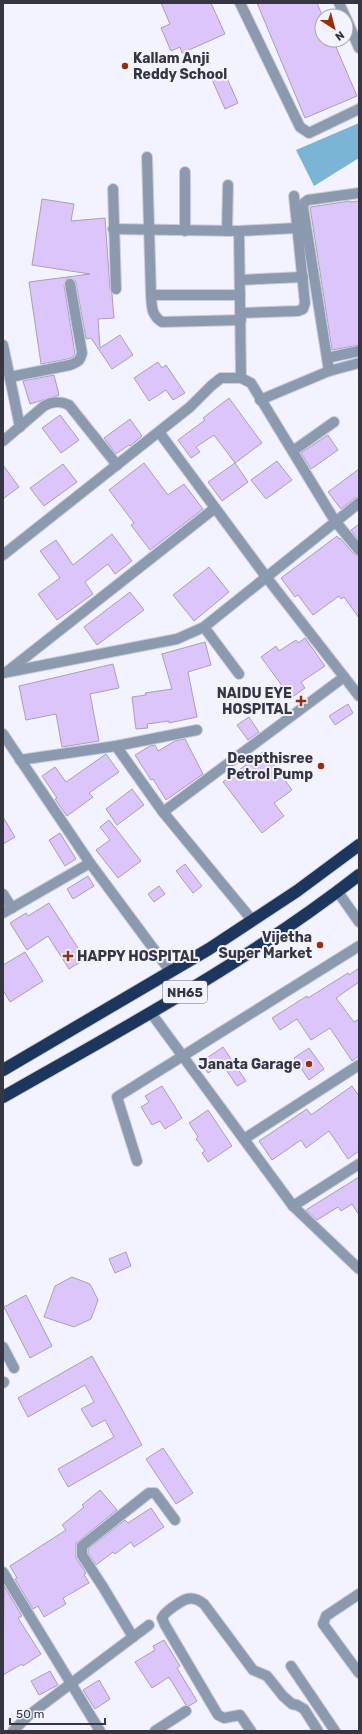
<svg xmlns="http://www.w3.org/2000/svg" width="362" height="1734" viewBox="0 0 362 1734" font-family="Rubik,sans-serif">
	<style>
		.water { fill: #7bb4d5 }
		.building { fill: #dcc5fa; stroke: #aa9fb8 }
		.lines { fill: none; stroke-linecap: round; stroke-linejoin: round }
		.minor-casing { stroke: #cccdd9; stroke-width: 12 }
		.highway-casing { stroke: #cccdd9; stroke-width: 14 }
		.minor { stroke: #8c9aaf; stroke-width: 10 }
		.highway { stroke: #1c365d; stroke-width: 12 }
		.poi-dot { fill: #962f07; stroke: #f2f3ff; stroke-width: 1.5 }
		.labels { text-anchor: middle; stroke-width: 4; stroke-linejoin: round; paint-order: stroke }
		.shield { fill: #f2f3ff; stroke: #6e6f7a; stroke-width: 1 }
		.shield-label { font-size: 13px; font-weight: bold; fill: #353641 }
		.poi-label { font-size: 14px; font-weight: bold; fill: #353641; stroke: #f2f3ff; text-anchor: end }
	</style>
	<rect width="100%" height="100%" fill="#f2f3ff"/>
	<polygon class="water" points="359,123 359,158 314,186 296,150"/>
	<g class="building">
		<polygon points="161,3 211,3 225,34 182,53 180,47 171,51 161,28 170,24"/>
		<polygon points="257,3 317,3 322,15 322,40 333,40 357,96 305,118"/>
		<polygon points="223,69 238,103 225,109 210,75"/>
		<polygon points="42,199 74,204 71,221 105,218 110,289 112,294 114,318 98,319 100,348 120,335 133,355 112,369 91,338 86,339 76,283 75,280 69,278 66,279 64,285 75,354 73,357 68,359 41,364 29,282 90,274 32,265"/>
		<polygon points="350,201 350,202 359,201 359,345 332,350 310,207"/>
		<polygon points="158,362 162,368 166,365 185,393 173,400 166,390 149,401 134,378"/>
		<polygon points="54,375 59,395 30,404 23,381"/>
		<polygon points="229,398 262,443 235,463 214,435 196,447 200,452 191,458 178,440 205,420 203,418"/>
		<polygon points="60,415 79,440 61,453 42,428"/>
		<polygon points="130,419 142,436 130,446 129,445 116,454 104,438"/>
		<polygon points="328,435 338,450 311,469 301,453"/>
		<polygon points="277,461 292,480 266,499 251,480"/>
		<polygon points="144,463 168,495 184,484 203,509 150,550 131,525 134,523 109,490"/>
		<polygon points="235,463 248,482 222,501 208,482"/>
		<polygon points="63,464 77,482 44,506 30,488"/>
		<polygon points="3,465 19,487 3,499"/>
		<polygon points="359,469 359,497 355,498 341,509 328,492"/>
		<polygon points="359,524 359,540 351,530"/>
		<polygon points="112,534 132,561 115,574 108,564 85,582 93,594 57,620 38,594 60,578 40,551 56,540 73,565"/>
		<polygon points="337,536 339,539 340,538 354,554 359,556 359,618 344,597 341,599 339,596 313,615 298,595 295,597 281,578"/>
		<polygon points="209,567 229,592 194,621 173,595"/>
		<polygon points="130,592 144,610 97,645 84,627"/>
		<polygon points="305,638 325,666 301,682 305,688 291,698 261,657 276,646 279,651 296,640 298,643"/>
		<polygon points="205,642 211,665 188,672 197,717 169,723 169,721 147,724 148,728 136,729 132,697 146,695 145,693 172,689 162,654"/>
		<polygon points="113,664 119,688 90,694 99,741 62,747 56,714 26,720 19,686"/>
		<polygon points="348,704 353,713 335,725 329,716"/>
		<polygon points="249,717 259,732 248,740 237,725"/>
		<polygon points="185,739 203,774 166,800 153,779 151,780 135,755 150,746 155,745 158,751 175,741"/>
		<polygon points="264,751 292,790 274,803 284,816 262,833 223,782"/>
		<polygon points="106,754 119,772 89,793 93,797 67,816 55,799 57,798 42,776 55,767 66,782"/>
		<polygon points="132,789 144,805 117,825 106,809"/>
		<polygon points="3,817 15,837 3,844"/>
		<polygon points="109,820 141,861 118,878 96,850 110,840 100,827"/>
		<polygon points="60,833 76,859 65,866 49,840"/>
		<polygon points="185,864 202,886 193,893 176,871"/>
		<polygon points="88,876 94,886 73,899 67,889"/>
		<polygon points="159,886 165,894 154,902 148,894"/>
		<polygon points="49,903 85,959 69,969 48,936 27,950 10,923 26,913 28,916"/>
		<polygon points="25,952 43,981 10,1002 3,990 3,965"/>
		<polygon points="359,968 359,982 336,998 354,1022 359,1019 359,1056 352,1061 330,1028 311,1040 297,1019 280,1030 272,1018 307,996 308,998 348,973 349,975"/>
		<polygon points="223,1047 246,1081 237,1086 222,1064 208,1073 201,1062"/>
		<polygon points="309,1048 324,1069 309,1080 294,1058"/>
		<polygon points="162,1086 182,1118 165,1129 160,1121 152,1125 141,1107 149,1102 145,1096"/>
		<polygon points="352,1086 359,1096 359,1151 348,1159 329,1131 306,1148 301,1140 272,1160 259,1141 307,1109 311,1115"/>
		<polygon points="208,1110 232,1146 208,1162 202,1153 205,1151 196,1139 198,1137 189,1123"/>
		<polygon points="359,1177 359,1215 352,1204 341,1211 338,1207 317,1220 306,1210"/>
		<polygon points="126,1252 131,1266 115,1273 109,1259"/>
		<polygon points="72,1277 90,1284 98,1300 91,1319 74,1327 44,1317 55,1286"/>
		<polygon points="26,1295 52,1346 30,1358 4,1307"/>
		<polygon points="92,1356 142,1445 68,1487 58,1469 114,1437 105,1420 92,1427 81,1409 94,1402 85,1385 28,1417 18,1398"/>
		<polygon points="163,1448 193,1493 176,1504 146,1459"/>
		<polygon points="100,1490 117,1510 76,1543 76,1558 86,1573 84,1574 89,1583 63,1598 66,1604 44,1617 38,1606 33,1609 15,1579 17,1578 10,1566 66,1530 62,1525 84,1507 82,1505"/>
		<polygon points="151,1508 164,1527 134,1547 131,1542 115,1554 113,1552 96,1565 88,1553 88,1549 125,1520 128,1523"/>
		<polygon points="4,1586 22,1616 18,1618 41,1654 23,1666 22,1664 3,1675"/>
		<polygon points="164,1640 180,1666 177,1668 197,1701 189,1706 186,1705 169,1677 152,1688 135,1662 155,1650 153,1646"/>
		<polygon points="50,1671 58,1685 39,1695 31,1681"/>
		<polygon points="99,1680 110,1699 95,1709 83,1690"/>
	</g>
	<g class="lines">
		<g class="minor-casing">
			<g id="minor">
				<polyline points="240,3 300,127 309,133 359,109"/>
				<polyline points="339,3 345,16"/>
				<polyline points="346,18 359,48"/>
				<polyline points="147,157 151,295 240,295"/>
				<polyline points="185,172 185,231"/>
				<polyline points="113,189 116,289"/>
				<polyline points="113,229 239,231 241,378"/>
				<polyline points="227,231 228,185"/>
				<polyline points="239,231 297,228"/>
				<polyline points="240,280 303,277"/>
				<path d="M151 295C152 307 151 315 162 322L241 320"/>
				<polyline points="241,313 298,311 303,309 305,303 294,196"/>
				<polyline points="3,345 20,427"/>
				<polyline points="327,358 359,351"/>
				<polyline points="329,371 303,207 304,203 308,200 359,193"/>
				<path d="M10 377 70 365C78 362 80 361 82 353L70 284"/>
				<polyline points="260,400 329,371 359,363"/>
				<polyline points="159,432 267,578 359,696"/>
				<path d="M3 441 44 406C53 401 60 401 69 405L117 465"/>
				<polyline points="293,451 334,422"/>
				<polyline points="3,555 190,407 211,386 221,378 241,378 251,383 335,521 359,550"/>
				<polyline points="204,627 239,674"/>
				<polyline points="8,671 215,508"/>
				<polyline points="3,673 177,639 204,627 359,503"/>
				<polyline points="3,734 90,863 170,971"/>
				<polyline points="116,746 163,812 252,920"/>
				<polyline points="20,760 116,746 197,730"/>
				<polyline points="163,812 344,677"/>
				<polyline points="338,892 359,922"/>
				<polyline points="3,894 12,908"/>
				<polyline points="3,913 90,863"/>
				<polyline points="151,1013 293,1206 359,1269"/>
				<polyline points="244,1139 359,1065"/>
				<polyline points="137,1161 117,1097 359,946"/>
				<polyline points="293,1206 359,1164"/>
				<polyline points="3,1347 14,1368"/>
				<polyline points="3,1383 4,1382"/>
				<polyline points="3,1572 100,1731"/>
				<polyline points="359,1594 326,1616 323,1624 359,1673"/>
				<polyline points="133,1637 103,1587 82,1555 82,1546 149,1493 155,1493 175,1520"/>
				<polyline points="291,1666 335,1731"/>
				<polyline points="13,1731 29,1715 149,1625"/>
				<polyline points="155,1731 186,1711"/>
				<path d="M251 1731 240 1715 224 1718 218 1715 165 1625 162 1618C164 1613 168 1611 173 1607 184 1599 192 1594 204 1604L253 1670 267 1676 283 1696 292 1704 297 1705 304 1709 318 1731"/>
			</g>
		</g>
		<g class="highway-casing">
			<g id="highway">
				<polyline points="3,1070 209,949 297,891 359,845"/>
				<path d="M3 1097C124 1028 249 961 359 875"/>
			</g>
		</g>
		<use href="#minor" class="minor"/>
		<use href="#highway" class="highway"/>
	</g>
	<g class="poi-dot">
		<circle cx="125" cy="66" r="4"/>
		<path d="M299 695h4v4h4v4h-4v4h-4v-4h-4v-4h4z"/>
		<circle cx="321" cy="766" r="4"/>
		<circle cx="320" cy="945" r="4"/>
		<path d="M66 950h4v4h4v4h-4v4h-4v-4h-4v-4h4z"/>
		<circle cx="309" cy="1064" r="4"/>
	</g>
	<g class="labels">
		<rect class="shield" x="163" y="981" width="44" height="22" rx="3"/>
		<g class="shield-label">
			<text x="185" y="997">NH65</text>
		</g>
		<g class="poi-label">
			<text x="133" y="63" text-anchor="start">Kallam Anji<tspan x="133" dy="16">Reddy School</tspan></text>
			<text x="292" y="698">NAIDU EYE<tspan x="292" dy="16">HOSPITAL</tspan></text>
			<text x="313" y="763">Deepthisree<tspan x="313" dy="16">Petrol Pump</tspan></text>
			<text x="312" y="942">Vijetha<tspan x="312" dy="16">Super Market</tspan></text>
			<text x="77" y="961" text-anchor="start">HAPPY HOSPITAL</text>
			<text x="301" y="1069">Janata Garage</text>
		</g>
	</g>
	<rect width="362" height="1734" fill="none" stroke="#353641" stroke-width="8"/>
	<g transform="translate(334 28) rotate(144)"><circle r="19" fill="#f2f3ff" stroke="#a6a7b3"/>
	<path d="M0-3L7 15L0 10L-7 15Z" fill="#962f07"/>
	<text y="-6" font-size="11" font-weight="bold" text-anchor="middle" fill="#353641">N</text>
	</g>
	<path d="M10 1718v6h95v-6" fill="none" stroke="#353641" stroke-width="2"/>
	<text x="16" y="1718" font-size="12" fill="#353641" stroke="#f2f3ff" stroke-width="3" paint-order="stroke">50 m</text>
</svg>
